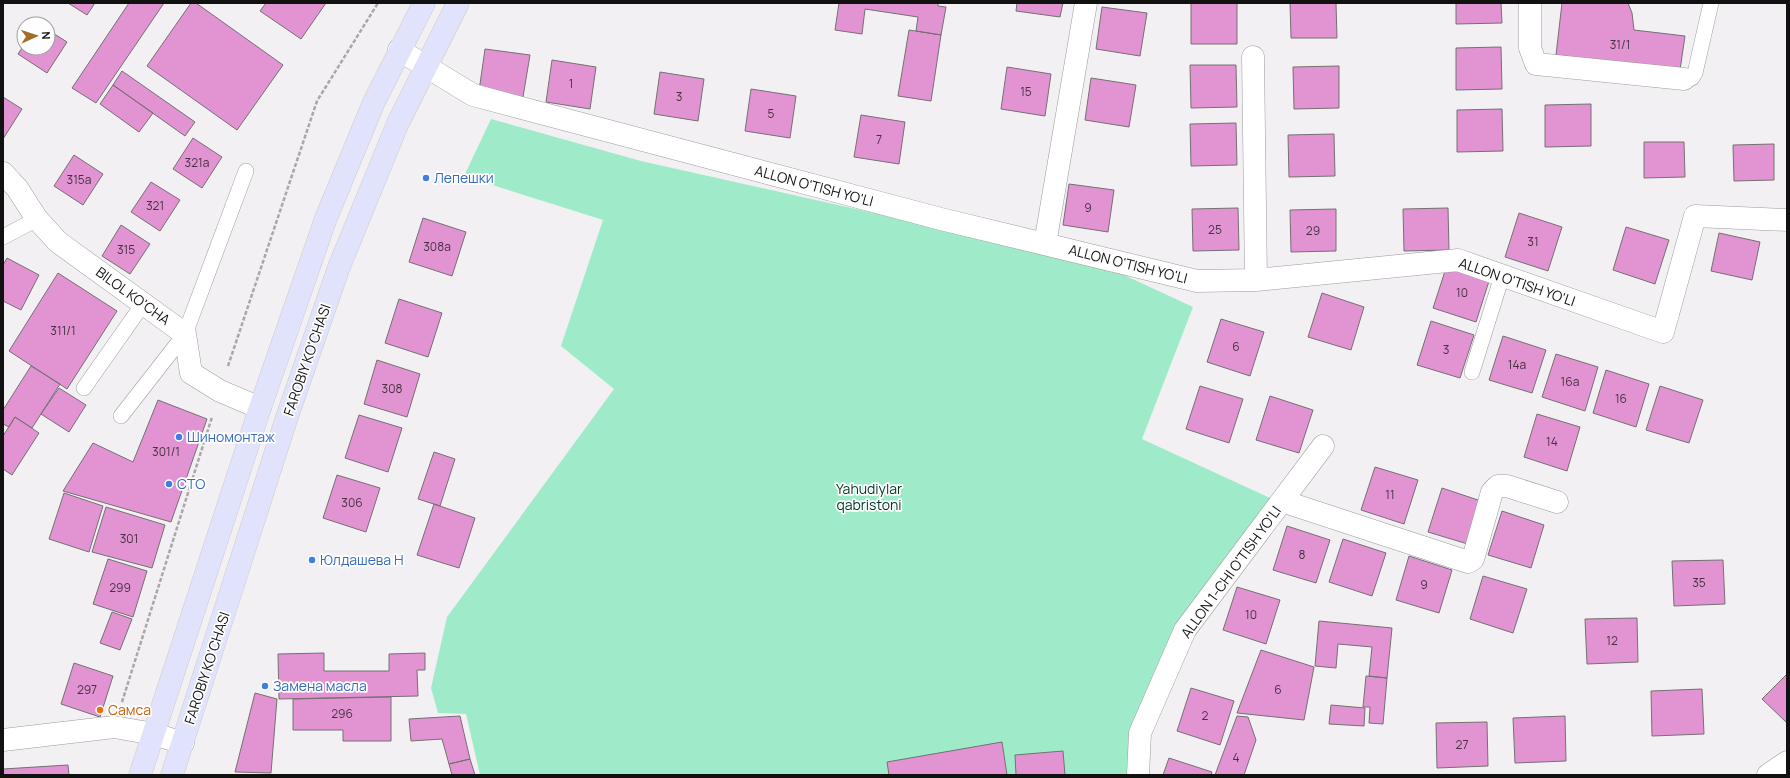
<svg xmlns="http://www.w3.org/2000/svg" width="1790" height="778" font-family="Manrope,sans-serif">
<rect width="100%" height="100%" fill="#f3f0f3"/>
<path fill="#9febc9" d="M491,119L641,161L986,238L1124,275L1193,307L1142,439L1270,498L1172,636L1131,775H480L466,714L438,713L431,688L447,617L614,389L561,346L603,220L464,176Z"/>
<path fill="#e294d2" stroke="#747073" d="M68,3H95L87,15Z
M129,3H164L96,103L72,88Z
M191,3H196L283,65L237,130L147,66Z
M266,3H326L301,39L260,11Z
M839,3H938V6L946,7L941,35L916,31L918,17L865,9L862,34L835,30Z
M1017,3H1063L1060,17L1016,11Z
M1191,3H1237V44H1191Z
M1290,3H1336L1337,38H1291Z
M1456,3H1501L1502,23L1456,24Z
M1562,3H1628L1632,13L1634,30L1685,36L1680,70L1556,55Z
M1102,7L1147,13L1140,56L1096,49Z
M48,30L67,42L47,73L18,54L24,45V48H48Z
M909,30L941,35L931,101L898,96Z
M1501,47L1502,89L1456,90V48Z
M485,49L530,55L523,97L479,91Z
M552,60L596,67L590,109L546,102Z
M1190,65H1236L1237,107L1191,108Z
M1339,66V108L1294,109L1293,67Z
M1007,67L1051,74L1045,116L1001,109Z
M122,71L195,122L185,136L113,85Z
M660,72L704,79L698,121L654,114Z
M1091,78L1136,85L1129,127L1085,120Z
M113,85L153,113L139,132L100,104Z
M751,89L796,96L790,138L745,131Z
M3,97L22,109L3,139Z
M1591,104V146L1545,147V105Z
M1502,109L1503,151L1457,152V110Z
M861,115L905,122L899,164L854,157Z
M1236,123L1237,165L1191,166L1190,124Z
M1334,134L1335,176L1289,177L1288,135Z
M193,138L222,157L202,188L173,169Z
M1644,142H1684L1685,177L1644,178Z
M1774,144V180L1734,181L1733,145Z
M74,155L103,174L83,205L54,186Z
M151,182L180,200L160,231L131,212Z
M1069,184L1114,190L1108,232L1063,225Z
M1238,208L1239,250L1193,251L1192,209Z
M1448,208L1449,250L1404,251L1403,209Z
M1336,209V251L1291,252L1290,210Z
M1519,213L1562,227L1548,271L1505,257Z
M423,218L466,232L452,276L409,262Z
M121,225L150,244L130,274L102,256Z
M1626,227L1669,240L1655,284L1613,270Z
M1719,233L1760,242L1752,280L1711,271Z
M7,258L39,275L21,310L3,301V265Z
M1447,265L1490,278L1476,322L1433,308Z
M58,273L117,311L67,389L9,351Z
M1322,293L1364,307L1351,350L1308,337Z
M399,299L442,313L428,357L385,343Z
M1221,319L1264,332L1250,376L1207,362Z
M1431,321L1474,335L1460,378L1417,365Z
M1503,336L1546,350L1532,393L1489,380Z
M1556,354L1598,367L1585,411L1542,397Z
M377,360L420,374L407,417L364,404Z
M31,366L60,384L32,428L15,417L9,427L3,424V410Z
M1606,370L1649,384L1636,427L1593,413Z
M1200,386L1243,399L1229,443L1186,429Z
M1660,386L1703,400L1689,443L1646,430Z
M59,388L86,405L69,432L41,414Z
M1270,396L1313,410L1299,453L1256,440Z
M158,400L207,419L171,522L63,491L93,443L133,462Z
M1537,414L1580,427L1567,471L1524,457Z
M359,415L402,428L388,472L345,458Z
M15,417L39,433L12,475L3,469V436Z
M434,452L455,459L440,506L418,499Z
M1375,467L1418,480L1404,524L1361,510Z
M337,475L380,488L366,532L323,518Z
M1442,488L1484,502L1471,545L1428,532Z
M64,493L103,506L89,552L49,539Z
M434,504L475,518L459,568L417,555Z
M106,507L165,525L152,568L92,552Z
M1502,511L1544,525L1531,568L1488,555Z
M1287,526L1330,540L1316,583L1273,570Z
M1343,539L1386,553L1372,596L1329,582Z
M1409,556L1452,570L1439,613L1396,600Z
M108,559L147,571L133,617L93,604Z
M1723,560L1725,604L1674,606L1672,561Z
M1483,576L1527,589L1513,633L1470,619Z
M1237,587L1280,600L1266,644L1223,630Z
M112,612L132,619L120,650L100,643Z
M1637,618L1638,662L1587,664L1585,619Z
M1319,621L1392,628L1387,678L1369,676L1372,647L1338,644L1336,668L1315,666Z
M1261,650L1314,667L1304,720L1237,713Z
M324,653V671H389V654L425,653V670H417L418,696L279,699L278,654Z
M74,663L113,676L100,717L61,704Z
M1787,674V723L1762,699Z
M1366,676L1387,678L1383,724L1369,723L1370,707H1363Z
M1191,688L1234,701L1220,745L1177,731Z
M1702,689L1704,734L1652,736L1651,691Z
M255,693L277,699L271,773L235,772Z
M391,697V741H343V730H293V699Z
M1331,705L1365,708L1364,726L1329,724Z
M460,716L470,759L449,764L442,739L411,741L409,719Z
M1237,716L1248,717L1256,740L1244,775H1215Z
M1565,716L1566,761L1515,763L1513,718Z
M1487,722L1488,766L1437,768L1436,723Z
M1002,742L1007,775H889L887,762Z
M1063,751L1065,775H1016L1015,755Z
M1169,758L1212,772L1211,775H1163Z
M470,759L475,775H452L449,764Z
M68,765L69,775H3V769Z"/>
<g fill="none" stroke-linecap="round" stroke-linejoin="round">
<g stroke="#9e9b9e" stroke-width="16">
<path id="service" d="M1684,79L1692,78L1695,73L1711,3
M3,237L37,219
M1472,372L1502,276
M84,388L143,304
M121,416L185,334L246,171"/>
</g>
<g stroke="#9e9b9e" stroke-width="23">
<path id="minor" d="M1530,3V48L1536,64L1684,79
M399,50L473,95L941,219L1197,281L1256,280L1458,260L1663,332L1695,216L1787,220
M1253,57L1256,280
M3,173L17,188L37,219L58,242L185,334L191,373L220,391L260,408
M1045,244L1086,3
M1282,501L1468,562L1473,559L1492,492L1498,486H1507L1557,502
M3,740L114,727L154,734L183,743
M1138,775L1140,733L1185,630L1323,446
M1768,775L1787,762"/>
</g>
<g stroke="#cbcbcb" stroke-width="23">
<path id="primary" d="M140,775L260,408L326,218L374,102L424,3
M172,775L286,420L339,267L398,123L458,3"/>
</g>
<path stroke="#aaa7aa" stroke-width="2.5" stroke-dasharray="4 2" stroke-linecap="butt" d="M228,366L317,101L378,3
M122,702L212,417"/>
<use href="#service" stroke="#fff" stroke-width="15"/>
<use href="#minor" stroke="#fff" stroke-width="22"/>
<use href="#primary" stroke="#e0e3fb" stroke-width="22"/>
</g>
<g fill="#3f7fe0" stroke="#fffeff" stroke-width="1.5">
<circle cx="426" cy="178" r="4"/>
<circle cx="179" cy="437" r="4"/>
<circle cx="169" cy="484" r="4"/>
<circle cx="312" cy="560" r="4"/>
<circle cx="265" cy="686" r="4"/>
</g>
<circle fill="#e8710a" stroke="#fffeff" stroke-width="1.5" cx="100" cy="710" r="4"/>
<g text-anchor="middle" stroke-width="3.5" stroke-linejoin="round" paint-order="stroke">
<g font-size="12" fill="#463242">
<text x="1620" y="49">31/1</text>
<text x="571" y="88">1</text>
<text x="1026" y="96">15</text>
<text x="679" y="101">3</text>
<text x="771" y="118">5</text>
<text x="879" y="144">7</text>
<text x="197" y="167">321a</text>
<text x="79" y="184">315a</text>
<text x="155" y="210">321</text>
<text x="1088" y="212">9</text>
<text x="1215" y="234">25</text>
<text x="1313" y="235">29</text>
<text x="1533" y="246">31</text>
<text x="437" y="251">308a</text>
<text x="126" y="254">315</text>
<text x="1462" y="297">10</text>
<text x="63" y="335">311/1</text>
<text x="1236" y="351">6</text>
<text x="1446" y="354">3</text>
<text x="1517" y="369">14a</text>
<text x="1570" y="386">16a</text>
<text x="392" y="393">308</text>
<text x="1621" y="403">16</text>
<text x="1552" y="446">14</text>
<text x="166" y="456">301/1</text>
<text x="1390" y="499">11</text>
<text x="352" y="507">306</text>
<text x="129" y="543">301</text>
<text x="1302" y="559">8</text>
<text x="1699" y="587">35</text>
<text x="1424" y="589">9</text>
<text x="120" y="592">299</text>
<text x="1251" y="619">10</text>
<text x="1612" y="645">12</text>
<text x="87" y="694">297</text>
<text x="1278" y="694">6</text>
<text x="342" y="718">296</text>
<text x="1205" y="720">2</text>
<text x="1462" y="749">27</text>
<text x="1236" y="762">4</text>
</g>
<g font-size="14" fill="#366cbe" stroke="#fffeff" text-anchor="start">
<text x="434" y="183">Лепешки</text>
<text x="187" y="442">Шиномонтаж</text>
<text x="177" y="489">СТО</text>
<text x="320" y="565">Юлдашева Н</text>
<text x="273" y="691">Замена масла</text>
</g>
<g font-size="14" fill="#121112" stroke="#fffeff">
<text transform="translate(814 186) rotate(15)" y="5">ALLON O'TISH YO'LI</text>
<text transform="translate(1128 264) rotate(14)" y="5">ALLON O'TISH YO'LI</text>
<text transform="translate(1517 282) rotate(19)" y="5">ALLON O'TISH YO'LI</text>
<text transform="translate(133 296) rotate(36)" y="5">BILOL KO'CHA</text>
<text transform="translate(307 360) rotate(-71)" y="5">FAROBIY KO'CHASI</text>
<text transform="translate(1231 572) rotate(-54)" y="5">ALLON 1-CHI O'TISH YO'LI</text>
<text transform="translate(207 668) rotate(-72)" y="5">FAROBIY KO'CHASI</text>
</g>
<g font-size="14" fill="#003422" stroke="#fffeff">
<text x="869" y="494">Yahudiylar<tspan x="869" dy="16">qabristoni</tspan></text>
</g>
<g font-size="14" fill="#c56008" stroke="#fffeff" text-anchor="start">
<text x="108" y="715">Самса</text>
</g>
</g>
<rect width="1790" height="778" fill="none" stroke="#121112" stroke-width="8"/>
<g transform="translate(36 36) rotate(87)"><circle r="19" fill="#fffeff" stroke="#a09fa0"/>
<path d="M0-3L7 15L0 10L-7 15Z" fill="#a36e27"/>
<text y="-6" font-size="11" font-weight="bold" text-anchor="middle" fill="#121112">N</text>
</g>
</svg>
